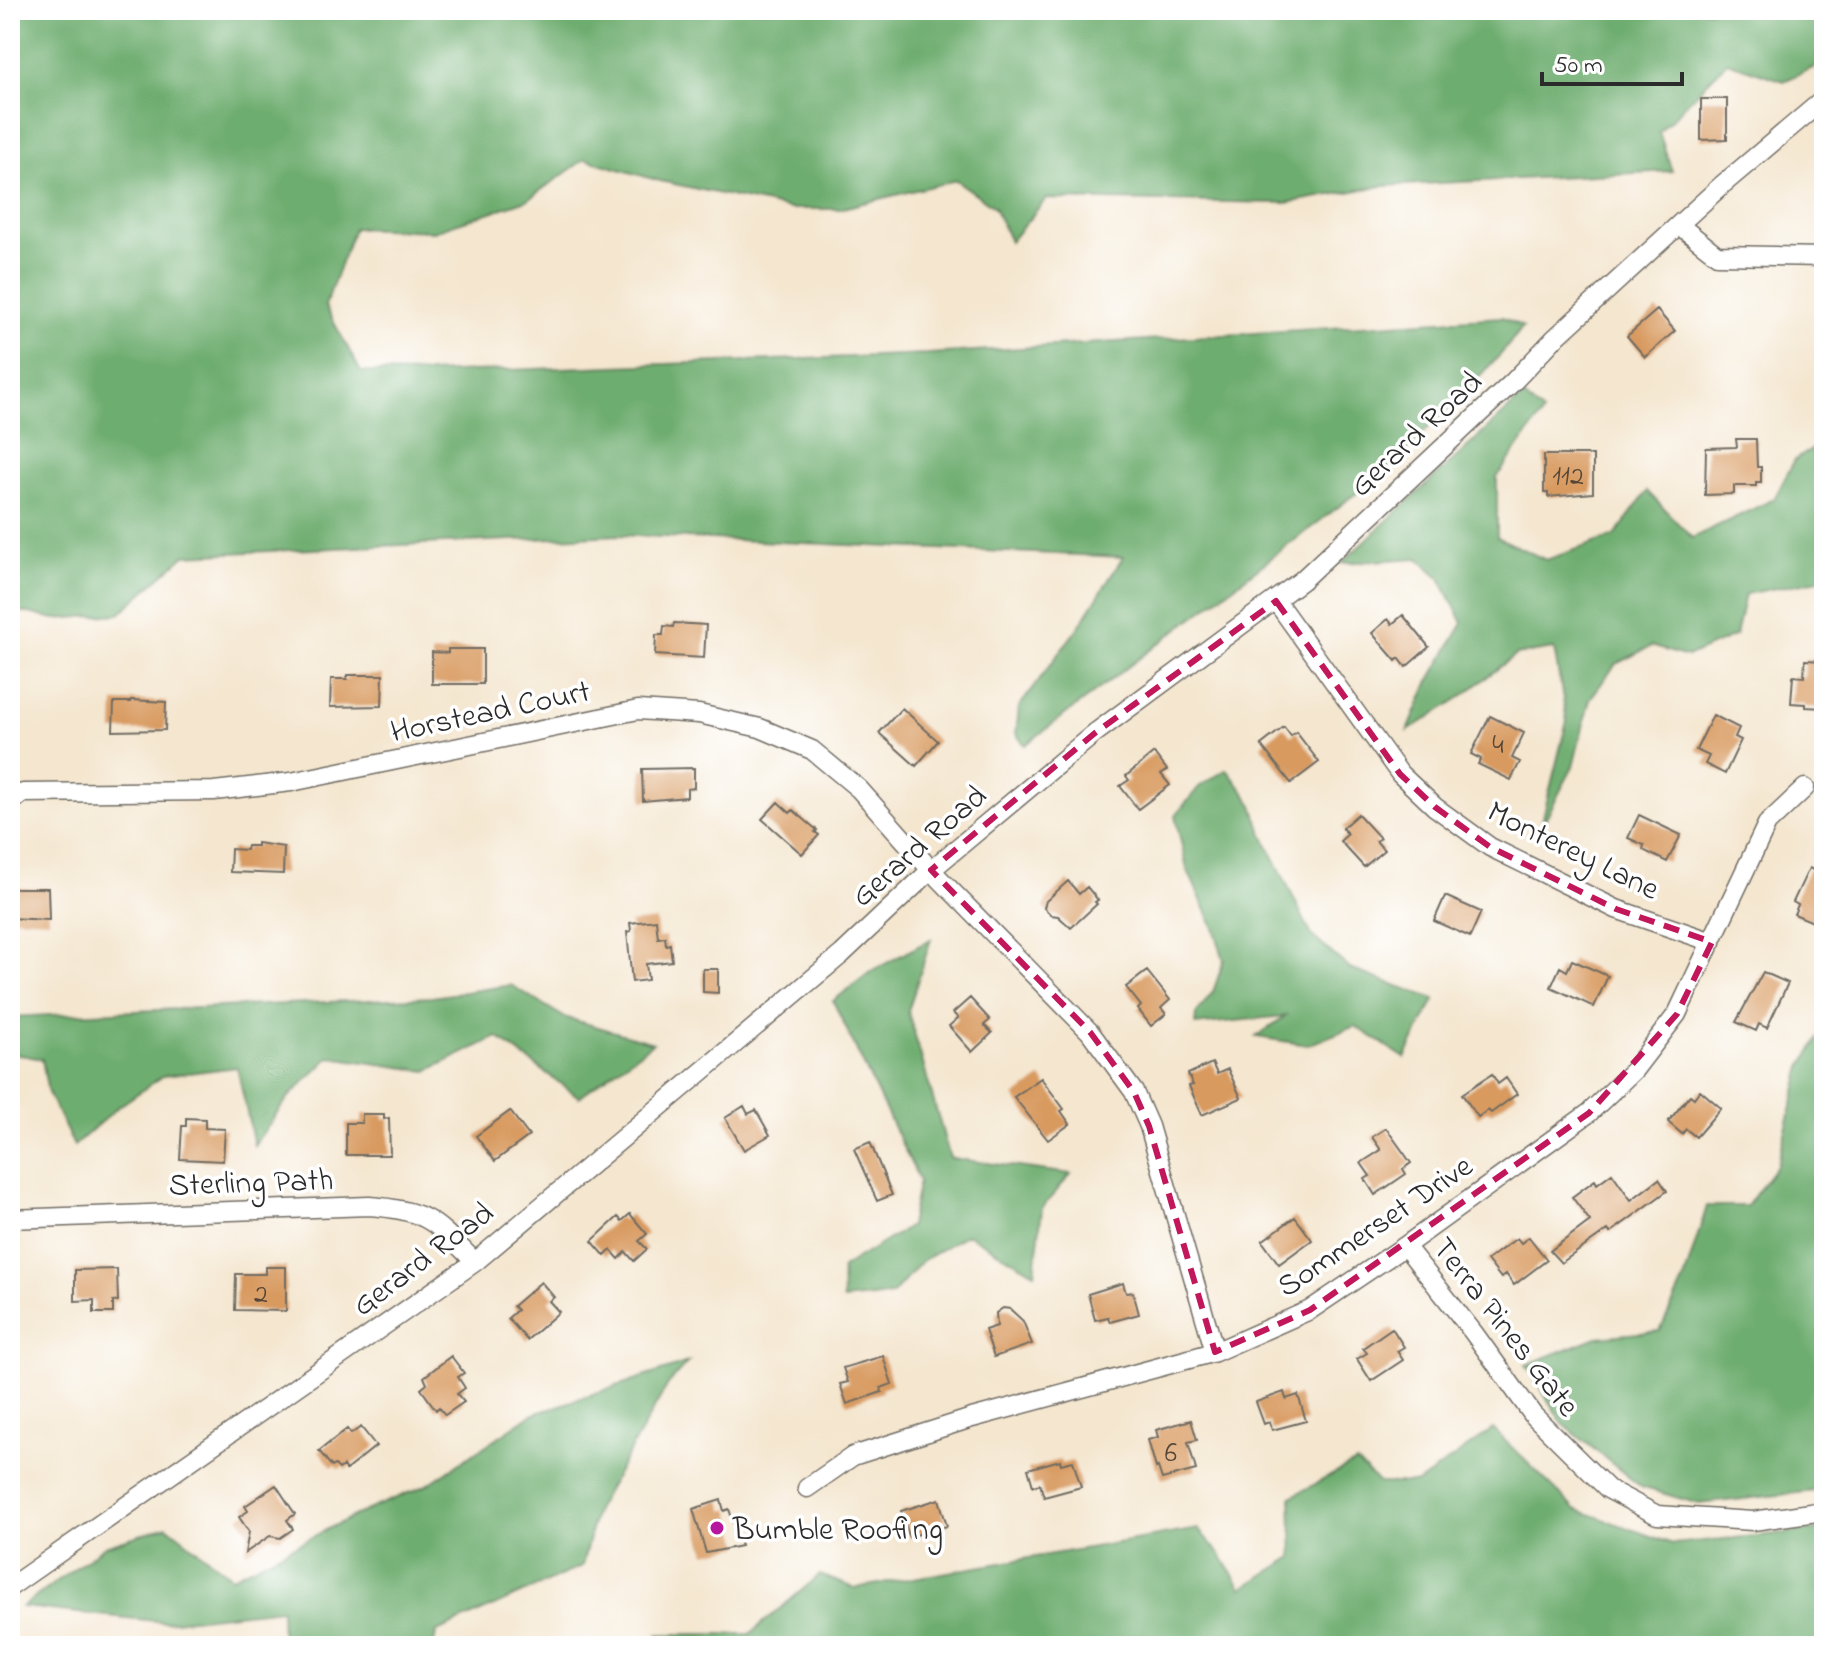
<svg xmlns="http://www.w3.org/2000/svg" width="1834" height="1656" font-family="'Indie Flower',sans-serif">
<rect width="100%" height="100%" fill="#fff"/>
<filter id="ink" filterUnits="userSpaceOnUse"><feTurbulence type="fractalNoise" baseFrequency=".0125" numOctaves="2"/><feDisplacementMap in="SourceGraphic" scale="16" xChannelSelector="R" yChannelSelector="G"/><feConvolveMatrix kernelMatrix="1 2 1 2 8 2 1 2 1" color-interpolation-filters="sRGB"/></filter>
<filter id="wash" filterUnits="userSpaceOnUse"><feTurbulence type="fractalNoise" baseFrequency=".006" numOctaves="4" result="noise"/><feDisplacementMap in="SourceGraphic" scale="32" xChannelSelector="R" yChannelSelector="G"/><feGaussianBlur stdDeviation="1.8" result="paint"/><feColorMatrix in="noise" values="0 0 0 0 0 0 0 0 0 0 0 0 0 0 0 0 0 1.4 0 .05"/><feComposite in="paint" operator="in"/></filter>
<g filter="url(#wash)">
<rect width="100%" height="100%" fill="#f4e6cf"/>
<path fill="#6ead6f" stroke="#4c6c4d" stroke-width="2" d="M10,10H1824V63L1784,81L1727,62L1659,132L1672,171L1382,186L1286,203L1046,199L1010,242L994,207L956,180L839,209H791L660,181L585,159L527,200L434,231L354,228L325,306L361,372L427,373L928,354L1502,317L1523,327L1501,354L1387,470L1025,745L1016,734L1019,707L1080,625L1123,557L619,535L185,555L119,614L55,619L10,609Z
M1523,396L1543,413L1497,477V537L1546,560L1615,536L1647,491L1692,538L1774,499L1794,461L1824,441V579L1745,594L1736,635L1687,657L1651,646L1616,664L1590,699L1573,767L1540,829L1567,721L1554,649L1516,655L1461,697L1408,731L1428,683L1463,623L1440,578L1418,558L1341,563Z
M1227,769L1253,805L1262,833L1312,936L1350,969L1435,999L1405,1058L1355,1026L1308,1045L1256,1037L1285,1016L1195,1025L1196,1014L1213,992L1224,960L1214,928L1187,869L1175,816L1199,787Z
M931,939L908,1011L950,1158L1071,1174L1042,1208L1035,1273L967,1234L922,1261L892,1295L843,1300L842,1268L910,1226L919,1180L833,1001L870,972Z
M511,985L564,1017L653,1043L579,1097L497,1037L427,1071L330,1057L289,1097L254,1145L237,1067L163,1076L118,1107L74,1146L48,1093L42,1059L10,1053V1017L432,997Z
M1824,1029V1490L1699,1504L1641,1487L1563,1424L1526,1365L1597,1337L1660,1331L1684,1280L1707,1206H1747L1777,1165L1802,1067Z
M688,1362L668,1384L596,1510L582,1566L437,1632L433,1646H282L281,1609L165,1622L22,1607L105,1546L167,1526L232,1577L356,1515L427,1485L531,1415Z
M1493,1429L1575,1509L1673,1544L1824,1529V1646H966L954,1643L937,1646H679L657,1634H750L820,1575L855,1588L1198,1529L1221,1555L1242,1588L1293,1557L1291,1497L1356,1462L1379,1483H1418Z"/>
<g id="blocks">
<path fill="#d89a5f" d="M1701,99H1727V139L1701,140Z
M1657,310L1675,331L1645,357L1627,336Z
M1736,439H1756L1757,467H1761V482H1756V486H1734V494L1705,495L1706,448L1737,447Z
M1544,455H1593V493L1548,497V493H1544Z
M1403,615L1429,647L1406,667L1399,658L1396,661L1372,633L1388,619L1392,624Z
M674,623L706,625L704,658L655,655L656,635H663L664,626L673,627Z
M448,649H483V684H432V652L448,653Z
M1805,660L1824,661V708L1805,707V704L1791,703L1793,676L1804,677Z
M347,675H383L382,706L330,707L331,679H347Z
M131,700L166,702L165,730L113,731L114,702H131Z
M902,708L938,741L916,766L879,733Z
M1713,715L1739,728L1735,737L1741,740L1725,774L1705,764L1709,756L1696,750Z
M1490,716L1524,733L1512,758L1520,762L1511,780L1478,764L1481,759L1471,754Z
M1284,727L1291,736L1296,732L1319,762L1291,783L1261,745Z
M1154,753L1167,770L1161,774L1170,785L1138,809L1120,786L1129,780L1126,776Z
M694,768V788L687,789V797L643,801L642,769Z
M778,802L790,813L793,810L817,830L815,832L819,835L802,854L762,819Z
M1358,814L1380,838L1376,841L1384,850L1364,867L1340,841L1348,834L1342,828Z
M1639,815L1681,835L1667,862L1643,850L1644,845L1628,838Z
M257,843L284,847L283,874L230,872L231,849L246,850L247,846H257Z
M1809,868L1824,875V916L1820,925L1794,914L1798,905L1793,902Z
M1068,881L1079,894L1087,887L1098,900L1095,902L1097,904L1071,928L1058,916L1051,915L1044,908L1046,901Z
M10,888H48L49,920L10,918Z
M1445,896L1481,912L1470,937L1434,921Z
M656,920L658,938L665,937L666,945L670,944L672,961L646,964L648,980L632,982L627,932L631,931L630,923Z
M1572,960L1608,976L1594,1007L1551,987L1560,967L1567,971Z
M703,969H718V993L703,992Z
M1147,971L1170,1000L1161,1008L1166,1014L1151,1026L1138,1009L1141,1006L1126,987Z
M1763,972L1788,983L1767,1028L1759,1024L1756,1031L1736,1022Z
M970,998L990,1020L984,1025L992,1033L972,1052L949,1026L958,1018L953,1013Z
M1212,1063L1217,1074L1228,1069L1241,1098L1202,1115L1189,1086L1193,1085L1188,1074Z
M1492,1074L1498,1084L1506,1078L1517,1094L1491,1113L1488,1110L1478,1117L1462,1094Z
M1041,1078L1064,1109L1061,1111L1070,1124L1048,1140L1014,1097Z
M1700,1090L1721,1108L1696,1137L1686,1129L1682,1134L1668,1122L1690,1095L1694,1098Z
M744,1106L748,1114L756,1110L770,1135L744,1150L725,1118Z
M510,1111L529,1136L495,1161L476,1136Z
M362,1114H384V1119L389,1118L390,1155H346V1123H362Z
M186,1118L205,1119V1128L225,1129L223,1161L180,1159L182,1126H186Z
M1386,1128L1411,1163L1403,1169L1406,1174L1375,1195L1365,1179L1370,1176L1361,1163L1381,1150L1372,1137Z
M870,1142L892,1195L877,1201L854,1149Z
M1612,1173L1631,1200L1659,1179L1667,1191L1610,1233L1608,1230L1561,1263L1550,1251L1590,1221L1572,1197L1595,1180L1597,1184Z
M630,1214L647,1234L639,1241L647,1249L634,1261L626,1252L619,1259L611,1250L605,1256L592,1241L618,1217L622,1221Z
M1295,1217L1312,1240L1279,1264L1262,1241Z
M1529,1237L1547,1260L1514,1285L1506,1274L1501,1278L1487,1260L1517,1238L1521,1243Z
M265,1267H286V1311L235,1310L236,1274H265Z
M117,1269L118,1301L113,1302V1313H94V1300L75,1301V1270Z
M541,1282L554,1297L549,1301L559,1312L527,1340L508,1318L517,1310L513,1306Z
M1123,1283L1126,1293L1133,1292L1139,1314L1110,1322L1108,1317L1095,1320L1088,1294Z
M1003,1308L1010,1309L1023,1321L1032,1344L994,1357L985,1330L997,1326L996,1313Z
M1392,1328L1404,1347L1397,1351L1403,1360L1371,1381L1357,1359L1367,1353L1363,1348Z
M451,1356L464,1373L458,1377L465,1388L457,1394L464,1402L445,1415L439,1407L436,1410L421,1389L427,1384L424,1377Z
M883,1356L892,1384L881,1388L882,1392L847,1404L840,1384L848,1382L843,1368Z
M1284,1392L1286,1399L1298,1395L1306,1421L1272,1430L1269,1422L1264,1424L1256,1402Z
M1191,1420L1197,1440L1188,1442L1196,1470L1162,1479L1158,1467L1156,1468L1148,1440L1158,1437L1156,1430Z
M361,1427L376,1446L346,1470L343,1466L339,1469L335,1465L332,1467L319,1451L347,1429L351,1434Z
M1060,1460L1061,1464L1073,1461L1081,1487L1044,1497L1040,1484L1033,1486L1028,1469Z
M276,1485L295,1514L287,1520L293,1529L280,1538L270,1536L245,1553L249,1532L239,1517L248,1511L245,1506Z
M939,1499L947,1526L909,1537L901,1511Z
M721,1500L724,1511L729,1509L741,1546L706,1553L693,1509Z"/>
</g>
</g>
<g filter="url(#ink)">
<use href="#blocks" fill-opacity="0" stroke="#716c64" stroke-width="2"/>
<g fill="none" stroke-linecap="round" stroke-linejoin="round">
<g stroke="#716c64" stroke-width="21">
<path id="minor" d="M1679,225L1717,255L1824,257
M1276,601L1400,774L1435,807L1490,847L1616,909L1712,942
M10,803L23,793L214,791L291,782L638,710L699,714L760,728L812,750L859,789L931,870L1090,1032L1134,1092L1149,1126L1215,1352
M10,1219L369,1206C428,1210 435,1222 475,1262
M1405,1246L1473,1332L1533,1415L1608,1489L1657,1515L1753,1521L1824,1511
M807,1488L853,1456L972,1418L1215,1352L1310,1310L1405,1246L1589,1113L1634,1070L1677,1014L1767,824L1805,788
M10,1587L475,1262L842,954L931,870L1095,733L1302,580L1513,382L1554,339L1722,185L1824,99"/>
</g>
<use href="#minor" stroke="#fff" stroke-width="18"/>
</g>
</g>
<path fill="none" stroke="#c2185b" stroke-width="6" stroke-dasharray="16 10" stroke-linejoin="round" d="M1276,601L1400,774L1435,807L1490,847L1616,909L1712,942L1677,1014L1589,1113L1310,1310L1215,1352L1149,1126L1134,1092L1090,1032L931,870L1095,733Z"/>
<circle fill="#b5179e" stroke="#fff" stroke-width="3" cx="717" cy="1528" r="8"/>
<g text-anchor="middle" stroke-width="7" stroke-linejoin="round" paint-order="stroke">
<g font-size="28" fill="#564738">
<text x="1568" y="484">112</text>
<text x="1498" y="753">4</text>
<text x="261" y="1302">2</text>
<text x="1171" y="1461">6</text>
</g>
<g font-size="32" fill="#2b2b2b" stroke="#fff">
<text transform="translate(1415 433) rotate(-43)" y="11">Gerard Road</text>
<text transform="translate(490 710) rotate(-12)" y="11">Horstead Court</text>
<text transform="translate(918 845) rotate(-41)" y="11">Gerard Road</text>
<text transform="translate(1574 849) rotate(26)" y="11">Monterey Lane</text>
<text transform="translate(251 1181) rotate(-2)" y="11">Sterling Path</text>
<text transform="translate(1374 1225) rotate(-34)" y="11">Sommerset Drive</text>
<text transform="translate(422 1258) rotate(-37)" y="11">Gerard Road</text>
<text transform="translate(1507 1326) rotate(52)" y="11">Terra Pines Gate</text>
</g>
<g font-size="32" fill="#2b2b2b" stroke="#fff" text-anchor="start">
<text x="733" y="1539">Bumble Roofing</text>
</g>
</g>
<rect width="1834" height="1656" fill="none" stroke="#fff" stroke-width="40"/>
<path d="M1542 72v12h140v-12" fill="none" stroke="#2b2b2b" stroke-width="4"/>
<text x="1554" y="72" font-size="24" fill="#2b2b2b" stroke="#ffffff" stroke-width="6" paint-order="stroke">50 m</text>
</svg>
